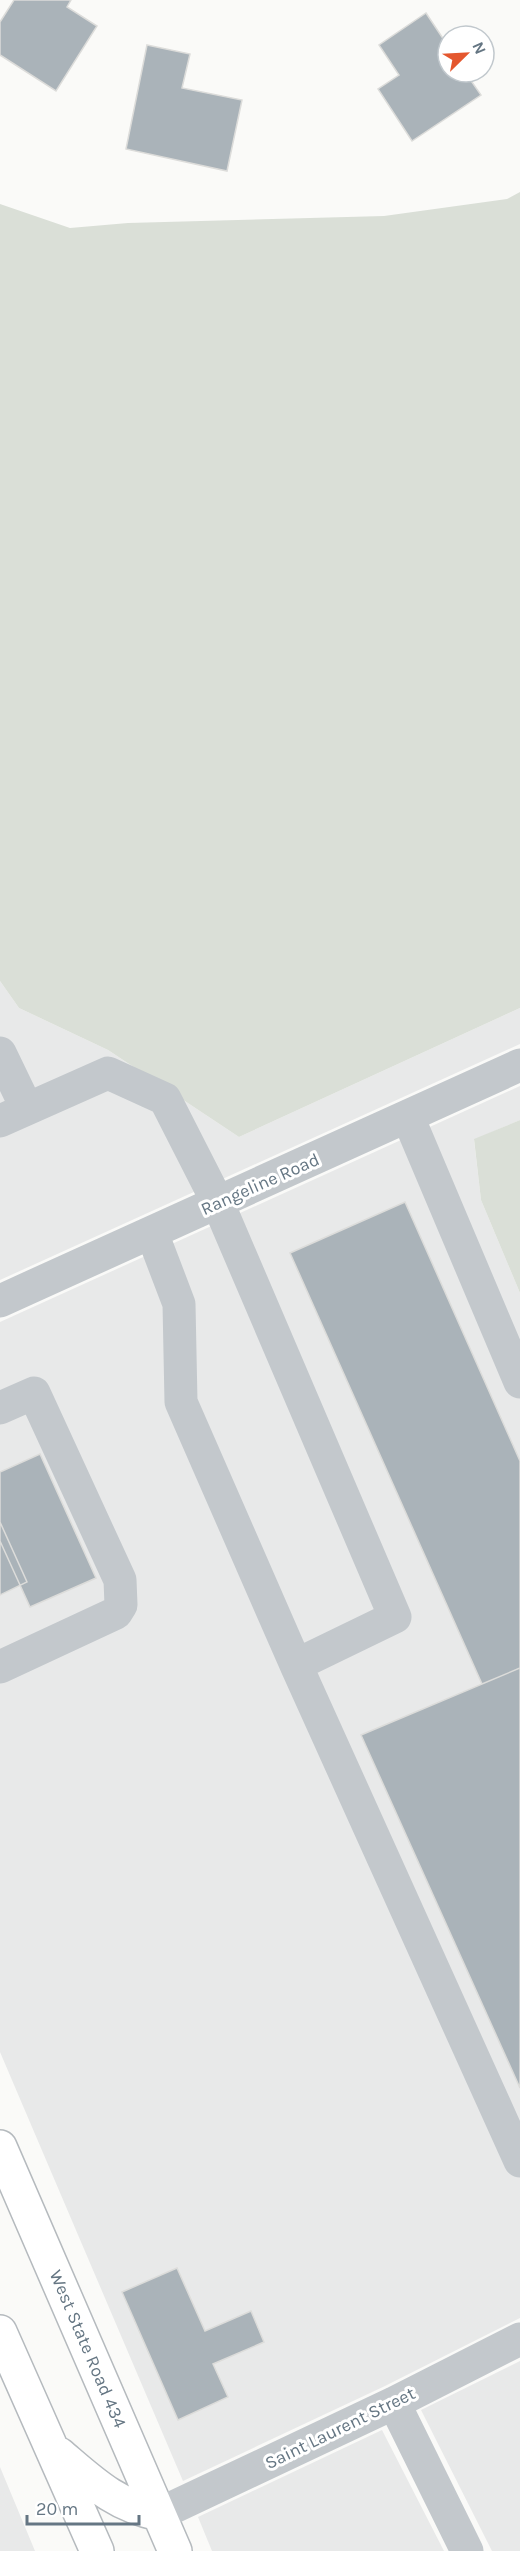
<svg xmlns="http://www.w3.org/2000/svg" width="520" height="2551" font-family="Karla,sans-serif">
<rect width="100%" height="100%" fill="#fafaf8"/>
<path fill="#e8e9e9" d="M0,981L19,1008L108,1050L239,1137L520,1008V1044L0,1280Z
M520,1086V1120L474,1140L481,1200L520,1293V2318L385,2386L183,2481L0,2052V1322Z
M520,2361V2551H492L421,2410Z
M382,2430L444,2551H212L198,2517Z
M0,2467L35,2551H0Z"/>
<path fill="#dadfd7" d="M520,192V1008L239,1137L108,1050L19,1008L0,981V204L70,228L128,223L384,216L507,199Z
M520,1120V1293L481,1200L474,1139Z"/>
<path fill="#aab3b9" stroke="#dcdcda" stroke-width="1.5" d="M14,0H71L67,7L97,26L56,91L0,55V22Z
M426,13L448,46V72H465L481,95L412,141L378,89L399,75L379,45Z
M147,45L190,54L182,88L242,100L227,171L126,149Z
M405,1202L520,1461V1668L482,1684L290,1253Z
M40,1454L96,1578L30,1607L0,1541V1472Z
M0,1522L27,1582L0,1595Z
M520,1668V2088L361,1735Z
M177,2268L205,2331L251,2311L264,2342L213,2364L228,2397L178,2420L122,2292Z"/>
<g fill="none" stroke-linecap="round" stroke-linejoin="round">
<g stroke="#b5babe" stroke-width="36">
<path id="major" d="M0,2147L175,2551
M0,2332L97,2551
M59,2454C93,2483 115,2505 159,2514"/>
</g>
<path stroke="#c3c8cc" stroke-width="33" d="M0,1053L27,1109
M408,1117L520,1382
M0,1121L108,1073L165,1099L218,1203L395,1617L296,1665L520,2161
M152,1233L179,1304L181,1402L296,1665
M0,1301L520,1065
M0,1408L34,1393L120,1580L121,1605L116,1613L0,1667
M394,2403L467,2551
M159,2514L394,2403L520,2339"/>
<use href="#major" stroke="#fff" stroke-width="33"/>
</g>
<g text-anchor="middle" stroke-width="6" stroke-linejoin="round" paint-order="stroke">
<g font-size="18" fill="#657683" stroke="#fff">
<text transform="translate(260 1184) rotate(-24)" y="6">Rangeline Road</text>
<text transform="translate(88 2349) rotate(67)" y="6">West State Road 434</text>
<text transform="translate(340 2428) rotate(-26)" y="6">Saint Laurent Street</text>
</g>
</g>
<g transform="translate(466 54) rotate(66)"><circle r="28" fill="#ffffff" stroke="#c1c8cd" stroke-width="1.5"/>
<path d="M0-4.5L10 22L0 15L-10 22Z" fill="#e4572e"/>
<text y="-9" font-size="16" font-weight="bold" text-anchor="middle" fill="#657683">N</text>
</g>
<path d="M27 2515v9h112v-9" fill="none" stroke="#657683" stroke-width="3"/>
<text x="36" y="2515" font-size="18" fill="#657683" stroke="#ffffff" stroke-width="4.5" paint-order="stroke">20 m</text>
</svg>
